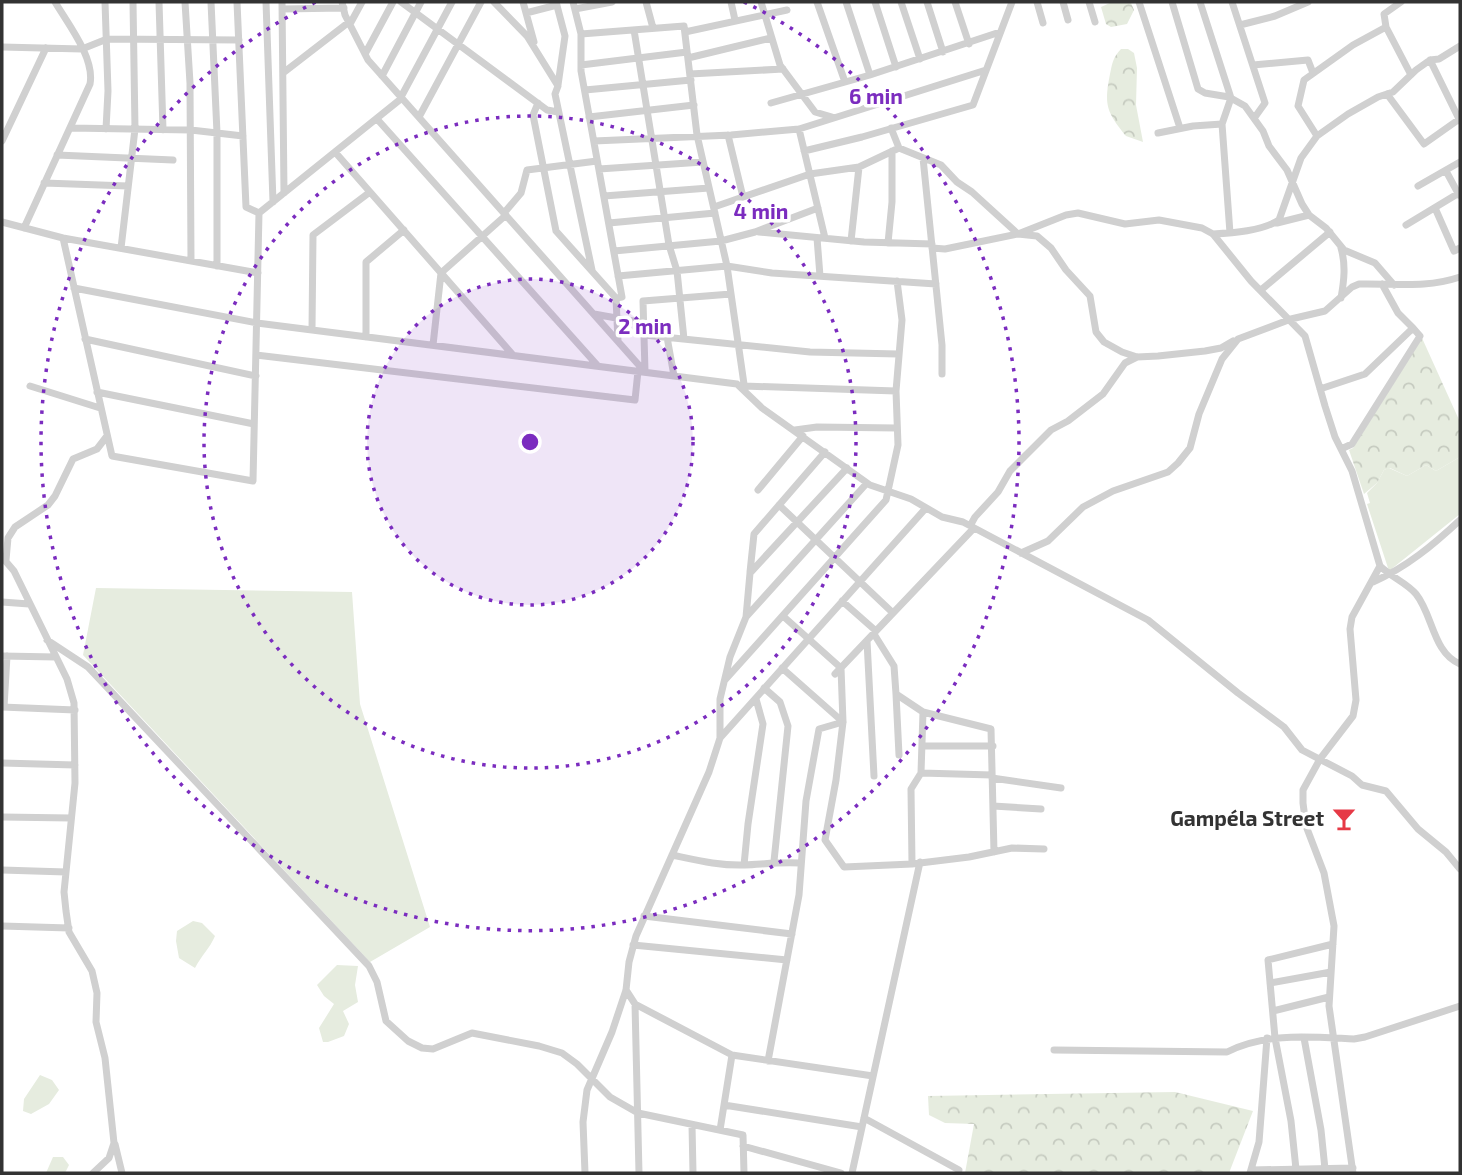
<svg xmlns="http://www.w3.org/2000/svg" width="1462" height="1175" font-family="'Exo 2',sans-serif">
<defs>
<pattern id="forest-crowns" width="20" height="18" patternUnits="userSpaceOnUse" patternTransform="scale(1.75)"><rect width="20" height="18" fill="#e6ecdf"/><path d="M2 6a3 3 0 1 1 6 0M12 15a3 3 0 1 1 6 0" fill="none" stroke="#c6cbc0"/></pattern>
</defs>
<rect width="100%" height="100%" fill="#fff"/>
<path fill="#e6ecdf" d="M1460,457V514L1389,571L1367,504L1370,503L1367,493L1377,483L1384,470L1389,468L1407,476L1426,465L1436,471Z
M96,588L352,592L360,704L430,927L370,962L83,655Z
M193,921L202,923L215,936C210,948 201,956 195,968L179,958L176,941L177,931Z
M337,965L358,966L355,985L358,1002L343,1011L349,1024L344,1036L328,1042H323L319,1028L334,1004L324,996L317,985Z
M40,1075L52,1080L59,1090L49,1104L31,1114L23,1111L24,1099Z
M53,1157H63L69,1165L65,1173H46Z"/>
<path fill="url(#forest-crowns)" d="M1112,2L1131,3L1134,10L1127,24L1111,27L1106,24L1101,7Z
M1121,49H1128L1134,53L1137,68L1136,105L1143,142L1126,136C1106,111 1104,105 1110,74C1112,64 1113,57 1121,49Z
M1422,338L1460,422V457L1436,471L1426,465L1407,476L1390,468L1384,470L1377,483L1364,494L1349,450L1353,448Z
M1175,1092L1253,1111L1229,1173H965L974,1124L945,1123L929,1115L928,1096Z"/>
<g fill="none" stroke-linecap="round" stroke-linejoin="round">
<path stroke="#d0d0d0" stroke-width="7" d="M105,2L108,91L106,129
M159,2L163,130
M185,2L190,83L191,261
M211,2L217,133V266
M237,2L246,207L259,213
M266,2L273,202
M282,2L284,193
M342,2L345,15L368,60L645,372
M401,2L547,110L558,112
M494,2L527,36L558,86L555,94L592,270
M523,2L534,42
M556,2L565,36L558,85
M646,2L653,28
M731,2L735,20
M761,2L780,65L815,112L832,117
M817,2L845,82
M846,2L870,75
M875,2L896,67
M901,2L920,59
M927,2L943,52
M955,2L969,44
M1037,2L1043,23
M1063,2L1068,20
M1089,2L1095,22
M1139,2L1180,128
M1172,2L1198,89L1205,93L1229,97L1245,106L1263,131L1269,146L1287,170L1302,204L1309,215L1326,228L1344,250L1375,263L1394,285
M1200,2L1231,98L1222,124
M1232,2L1265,103L1255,117
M282,9L344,8
M575,9L612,2
M526,13L557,5
M350,24L362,2
M1240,25L1275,16L1308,2
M1386,27L1411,75
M634,30L669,245L677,271L684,339
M685,32L787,10
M581,34L684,26L697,135L727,266L745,391
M2,47L82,49L107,39L239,40
M365,54L393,2
M688,58L771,38
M1430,60L1460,121
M581,65L687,52
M1253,65L1308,60L1313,73
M283,73L349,22
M690,74L783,69
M382,76L421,2
M585,90L691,80
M1387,94L1424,144L1458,120
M401,97L452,2
M538,103L533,115L556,231L616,298L622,297L581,71V34L573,2
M771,103L870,75L1000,32
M419,117L481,2
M589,117L694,105
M377,119L598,366
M70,128L191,130L243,136
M891,128L899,148L941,165L957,182L972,192L1018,234L1037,236L1051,248L1066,270L1090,296L1096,332L1104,342L1122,352L1137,357L1158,356L1205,351L1221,348L1233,341
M799,129L825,238
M1158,133L1193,126L1222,124L1230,233
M728,135L743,197
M1317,136L1298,106L1304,80L1353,45L1386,27L1384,14L1401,2
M2,141L46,48
M594,141L731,135L799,129L986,70
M804,151L862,137L973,105L1012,2
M335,152L513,355
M57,155L173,160
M923,158L942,345V374
M599,169L703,162
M1446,171L1459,195
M44,183L128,186
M1418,186L1460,162
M604,196L709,188
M714,207L810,174L859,167L899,148
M1435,208L1454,251L1460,248
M504,213L521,193L527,170L597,161
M2,222L63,238L258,273
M609,223L715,213
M1277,223L1309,215
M1406,225L1459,193
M24,228L90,84C95,58 68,24 55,2
M759,232L864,242L932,244
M1213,234C1233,233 1262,231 1279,220L1301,158L1317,136L1348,114L1378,97L1393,92L1416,70L1430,60L1439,59L1460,46
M63,238L112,456L253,481L259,213L402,98
M817,238L820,276
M851,241L859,167
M888,243L892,202V151
M121,248L135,129L133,2
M932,248L945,249L1018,234L1066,215L1078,213L1125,224L1159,220L1202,228L1213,234L1251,281L1305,336L1325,406L1335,437L1352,471L1380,566C1391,577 1407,583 1416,594C1433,615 1433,653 1460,664
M1341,248C1346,265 1344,281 1341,298
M614,251L721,241L755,232L818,208
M618,276L727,266L772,273L936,284
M1382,284L1398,313L1413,328
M74,288L257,323L737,384L762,408L870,485L911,499L942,517L963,522L1148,620L1238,693L1284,727L1302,750L1352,776L1362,785L1386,791L1418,829L1446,852L1460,869
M1261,290L1330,232
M616,298L618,341
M594,314L644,323
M312,330L313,235L370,192
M644,335L810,352L898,354
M366,337V262L404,230
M667,337L674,376
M85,339L256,376
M433,345L441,273L506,215
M256,355L635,400L638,371
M645,371L643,301L731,294
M30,386L100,408
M744,386L896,391
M1320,389L1365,374L1413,328L1420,336L1352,444L1341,449
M97,392L254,424
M795,430L817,427L897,428
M758,490L803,436
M779,505L893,613
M970,526L975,517L998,492L1010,471L1051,430L1068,421L1103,394L1125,363L1137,357
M1021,553L1048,541L1083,507L1113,491L1168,472L1178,463L1190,448L1199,414L1222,359L1238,339L1291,319L1325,311L1352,287L1359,284C1396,283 1424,289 1460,277
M2,557L14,571L67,679L74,703L75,783L64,892L66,911L69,932L92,971L97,993L96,1022L105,1058L114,1143L109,1158L93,1173
M6,560L8,538L15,527L48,505L55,496L73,459L97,449L107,436
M750,572L754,534L825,452
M1373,582C1407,567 1433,545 1460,520
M842,601L876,631
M2,602L29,604
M783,616L841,668L843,722L836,780L825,840L844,867L912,864L969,857L1012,848L1044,849
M746,617L750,573L847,468
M874,634L894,666L896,694L923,712L921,773L911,789L912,864
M47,640L88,667L369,966L377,982L386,1021L408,1041L422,1048L433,1049L472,1033L539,1046L562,1053L577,1064L610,1097L638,1113L743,1135L744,1173
M867,641L874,776
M2,656L56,657
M782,668L843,722
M835,674L974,528
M725,680L886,500L898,445L896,391L902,320L897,281
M764,688L780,702L788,726L774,861
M896,694L899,755
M2,707L75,710
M4,707L7,656
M923,712L991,729L994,852
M720,738V699L730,657L746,617L867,483
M923,746H993
M2,763L75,765
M921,773L992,775
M992,778L1061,788
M993,806L1041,809
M2,817L71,818
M672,855C696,860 720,866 745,865C765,864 778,862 800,863
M744,865L748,824L763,724L756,699
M2,870L66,872
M644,916L792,934
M2,926L69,928
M633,945L787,960
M1270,983L1331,972
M626,990L635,1004L732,1055L873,1076
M635,1004L639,1173
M1273,1011L1329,997
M1304,1038L1321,1130L1325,1169
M1054,1050L1227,1052C1265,1032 1312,1037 1354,1039L1365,1037L1460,1006
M768,1061L799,895L806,801L819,729L843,722
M724,1105L862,1127
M864,1118L959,1170L958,1173
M692,1125L693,1173
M720,1130L732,1055
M115,1144L122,1173
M743,1146L841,1173
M1296,1169L1291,1121L1275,1038L1268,960L1333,944
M1251,1170L1353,1168
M585,1173L583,1122L587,1090L612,1032L626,990L629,962L636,936L709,772L720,738L926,508
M852,1173L920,862
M1250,1173L1259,1142L1267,1038
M1353,1173L1329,1006L1334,926L1324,873L1306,826L1303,803V790L1320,759L1353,716L1356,700L1350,629L1352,617L1380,566"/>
</g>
<circle cx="530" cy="442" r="163" fill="#7b2cbf" fill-opacity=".12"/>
<g fill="none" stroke="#7b2cbf" stroke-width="3.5" stroke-dasharray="3.5 7">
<circle cx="530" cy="442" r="163"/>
<circle cx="530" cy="442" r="326"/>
<path d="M744 2A489 489 0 1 1 316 2"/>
</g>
<defs>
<g id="bar-bare" transform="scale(1.89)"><path d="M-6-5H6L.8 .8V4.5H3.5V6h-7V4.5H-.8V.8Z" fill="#e63946" stroke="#fff" stroke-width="2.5" paint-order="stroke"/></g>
</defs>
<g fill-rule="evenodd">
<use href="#bar-bare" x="1344" y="819"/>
</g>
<g text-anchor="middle" stroke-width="7" stroke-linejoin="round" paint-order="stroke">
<g font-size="21" font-weight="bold" fill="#333" stroke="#fff" text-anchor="end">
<text x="1324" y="826">Gampéla Street</text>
</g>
</g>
<circle cx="530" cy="442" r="10" fill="#7b2cbf" stroke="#fff" stroke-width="3.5"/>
<g font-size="21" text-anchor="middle" font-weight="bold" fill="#7b2cbf" stroke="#fff" stroke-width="7" stroke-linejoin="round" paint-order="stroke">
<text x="876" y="104">6 min</text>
<text x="761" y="219">4 min</text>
<text x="645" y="334">2 min</text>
</g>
<rect width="1462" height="1175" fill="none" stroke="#333333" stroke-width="7"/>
</svg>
